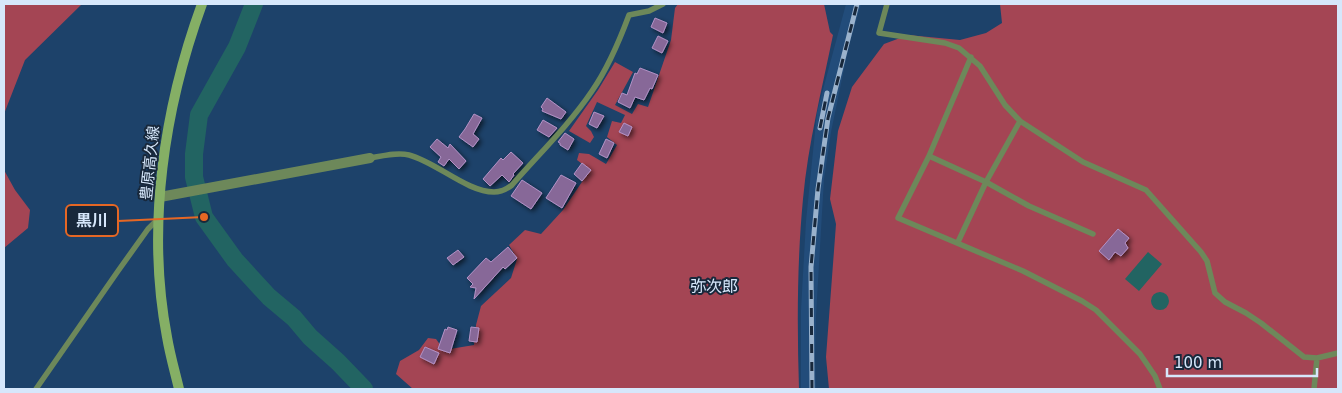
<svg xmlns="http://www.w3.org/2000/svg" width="1342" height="393" font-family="'DejaVu Sans','Noto Sans JP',sans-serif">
<defs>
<filter id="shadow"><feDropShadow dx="2.5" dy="2.5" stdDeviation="2.5" flood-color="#0009"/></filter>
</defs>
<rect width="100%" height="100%" fill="#1d426a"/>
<path fill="#224c7a" d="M846,4H861L849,45L831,132L824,179L816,316L815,359L816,389H801V310L806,221L817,112Z"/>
<path fill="#a44554" d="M4,4H82L25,60L4,114Z
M678,4H824L830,32L833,35C822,89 808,144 803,199C797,262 797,326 799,389H413L396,374L400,361L419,350L428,338L436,339L444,350L474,345L476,325L481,306L511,278L517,259L509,245L525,230L541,234L563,210L590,170L577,160L579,153L589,154L606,164L617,145L607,137L612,121L621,123L625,115L597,102L586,126L591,131L594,137L590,143L569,131L598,90L615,62L633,72L615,105L632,114L638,104L648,107L671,40L675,8Z
M1000,4H1338V389H829L826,357L836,224L830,199L838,131L852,87L884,44L908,35L960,40L986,33L1002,23Z
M4,170L15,190L30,210L28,228L4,248Z"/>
<path fill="#226462" d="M1148,252L1162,264L1139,291L1125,279Z
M1151 301a9 9 0 1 1 18 0a9 9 0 1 1-18 0Z"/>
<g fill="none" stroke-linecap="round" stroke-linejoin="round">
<path stroke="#226462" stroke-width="18" d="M254,4L237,47L199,115L194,154V177L204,217L235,260L269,297L294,318L310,337L338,362L364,389"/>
</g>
<path fill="#876798" stroke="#b392c6" filter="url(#shadow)" d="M655,18L667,23L663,33L651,27Z
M658,36L668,41L662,53L652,48Z
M640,68L658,75L652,89L650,88L644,100L635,97L630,108L618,102L622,93L627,95L635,73L637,74Z
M547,98L566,112L561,119L542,111L543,109L541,107Z
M594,112L604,116L597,128L589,124Z
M474,114L482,118L473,134L479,139L473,147L459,137L465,129Z
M543,120L557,128L549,137L537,130Z
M624,123L632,127L628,136L619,132Z
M565,133L574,139L568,150L560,145V143L558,142Z
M437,139L448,148L450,144L466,161L459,169L449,159L444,166L438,162L441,157L430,147Z
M606,139L614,143L607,158L599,154Z
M511,152L523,163L513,174L514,175L509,182L502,175L490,186L483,179L501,158L503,160Z
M582,163L591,170L582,181L574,174Z
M561,175L576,183L562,208L546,198Z
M522,180L542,193L531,209L511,196Z
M1118,229L1129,238L1125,243L1128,248L1121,256L1115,252L1109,260L1099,251Z
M508,247L517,258L505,269L503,267L474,299L476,288L470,287L473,284L467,278L486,258L491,262Z
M458,250L464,257L453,265L447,258Z
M448,327L457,330L450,353L438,349L445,329L447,330Z
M471,327L479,328L477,342L469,341Z
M425,347L439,353L434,364L420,357Z"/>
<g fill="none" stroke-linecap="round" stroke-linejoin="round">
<path stroke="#6d885a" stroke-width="5.5" d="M887,4L879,33L945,43L959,48L980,66L1005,105L1020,121L1083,162L1146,190L1201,252L1207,261L1215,293L1225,302L1246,313L1261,323L1304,357L1317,358L1338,353
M971,57L929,156L898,218L1023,271L1082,301L1096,310L1140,354L1155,376L1160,389
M929,156L986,182L1029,206L1093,234
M370,158C382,156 397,152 409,155C436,162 467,192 494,192C501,192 507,189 512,185C539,154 569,125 592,91C608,68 619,42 629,15L649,11L663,4
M958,242L986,182L1020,121
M36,389L118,271L148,229L158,219
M1314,389L1317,358"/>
<path stroke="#6d885a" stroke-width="10" d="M160,197L370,158"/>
<path stroke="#85af65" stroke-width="10" d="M179,389C175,372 170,355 167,337C146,227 164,108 202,4"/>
<g stroke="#9ab2cc" stroke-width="5">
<path id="rail" d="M820,128L827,93
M812,389L811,267L818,189L828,118L857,4"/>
</g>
<use href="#rail" stroke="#18283b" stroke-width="3" stroke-dasharray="9" stroke-linecap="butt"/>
</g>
<g text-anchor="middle" stroke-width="4" stroke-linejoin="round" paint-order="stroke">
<g font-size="15" fill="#d6e7fb" stroke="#18283b">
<text transform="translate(150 163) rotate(-84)" y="5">豊原高久線</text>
</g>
<g font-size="16" fill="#d6e7fb" stroke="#18283b">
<text x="714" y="292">弥次郎</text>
</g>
</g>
<path fill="none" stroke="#e66724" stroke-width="2" d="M204 217L118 221"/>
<circle fill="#e66724" stroke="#18283b" stroke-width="2" cx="204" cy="217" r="5"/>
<rect fill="#18283b" stroke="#e66724" stroke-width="2" x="66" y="205" width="52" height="31" rx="5"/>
<g font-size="16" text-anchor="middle" font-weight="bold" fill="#d6e7fb">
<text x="92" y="226">黒川</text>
</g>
<rect width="1342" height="393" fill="none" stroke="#d6e7fb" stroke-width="10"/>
<path d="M1167 368v8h150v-8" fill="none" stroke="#d6e7fb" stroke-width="2.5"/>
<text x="1174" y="368" font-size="15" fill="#d6e7fb" stroke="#18283b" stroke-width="4" paint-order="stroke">100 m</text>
</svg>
